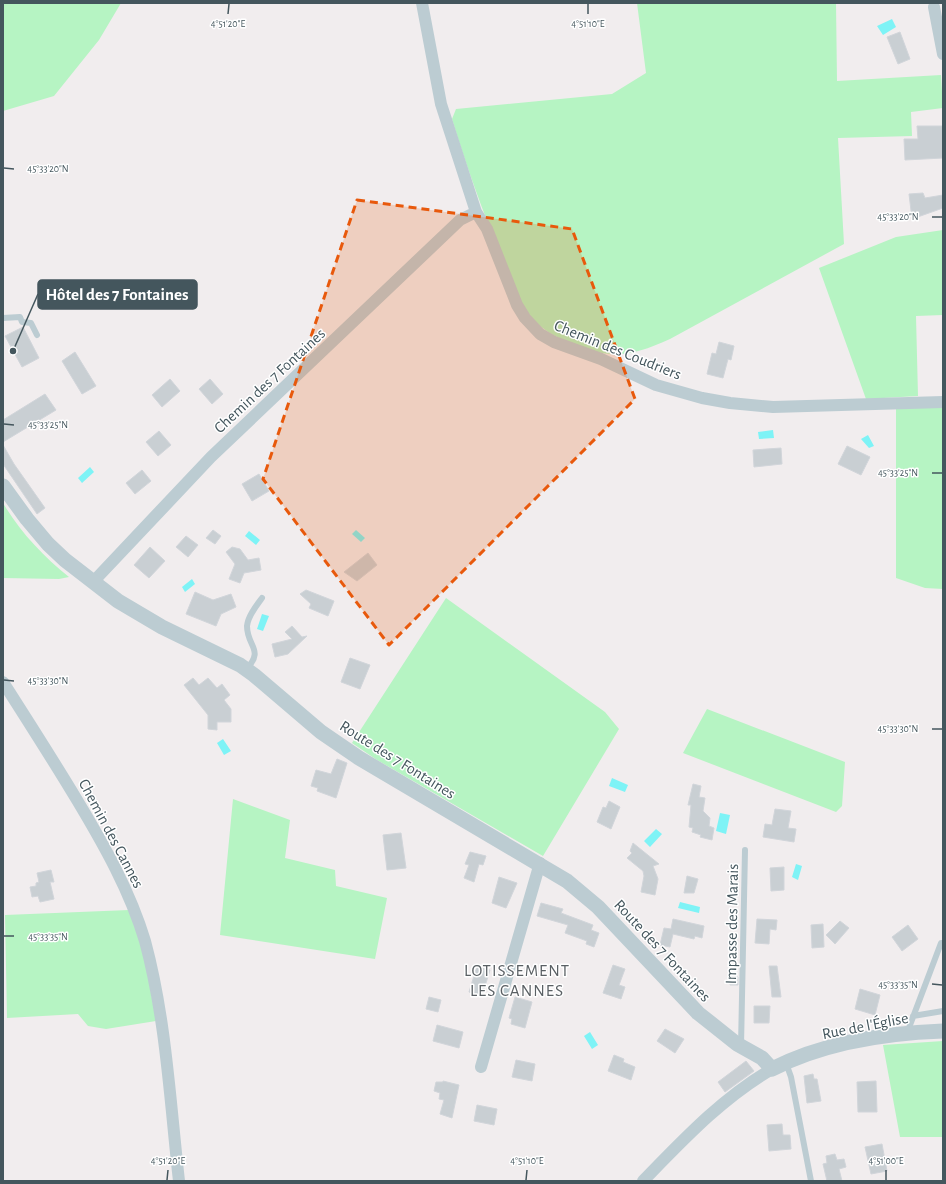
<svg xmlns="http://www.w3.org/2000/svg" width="946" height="1184" font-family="'Alegreya Sans',sans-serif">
<rect width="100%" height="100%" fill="#f1edee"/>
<path fill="#b6f4c3" d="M3,3H121L99,40L54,96L3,111Z
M637,3H836L837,81L941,75L943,108L911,112L912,136L838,138L844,244L670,339C630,357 611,360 569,343C555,336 542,330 532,318C519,303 512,281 505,264C484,216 467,168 452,119L456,109L612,94L646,73Z
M943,230V315L916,316L918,396L866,399L819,268L896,237Z
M943,406V589L925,588L896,578V407Z
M3,503C20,532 43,556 69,577L59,579L3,578Z
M446,598L605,712L619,729L543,856L377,760L352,743Z
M707,709L845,762L842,806L836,812L683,753Z
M233,799L290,820L285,858L335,870L336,886L387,898L375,959L220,935Z
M129,910L142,942L156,1021L106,1029L88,1026L78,1014L7,1018L5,915Z
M943,1041V1137H900L883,1045Z"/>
<path fill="#7ef3f6" d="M892,19L896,27L883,35L877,26Z
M773,430L774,438L759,439L758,432Z
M868,435L874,446L869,448L861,439Z
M90,467L94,472L82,483L78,478Z
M356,530L365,538L361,542L352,534Z
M249,531L260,540L256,545L245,536Z
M192,579L195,584L185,592L182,587Z
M262,614L269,616L263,631L257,629Z
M223,739L231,751L224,755L217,743Z
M612,778L628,785L625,792L609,786Z
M720,813L730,815L726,834L716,831Z
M656,829L662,834L650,847L644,841Z
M796,864L802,866L798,880L792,877Z
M680,902L700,907L699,913L678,908Z
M590,1032L598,1045L592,1049L584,1036Z"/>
<path fill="#c9cfd3" stroke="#d1d5da" d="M900,32L910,59L898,64L887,37Z
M917,126H943V158L905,160L904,139H918Z
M923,193L925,198L943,195V208L912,219L909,194Z
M23,327L39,358L22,367L5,336Z
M719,342L734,346L731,360L728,359L723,378L707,374L712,353L716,354Z
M75,352L96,386L82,394L62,361Z
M170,379L180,391L162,407L152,395Z
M210,379L223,394L212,404L199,389Z
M45,394L56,410L3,442V420Z
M159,431L171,445L158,456L146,442Z
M3,445L14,464L45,508L37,514L3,464Z
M847,446L870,457L861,475L838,464Z
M781,448L782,464L754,467L753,450Z
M142,470L151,481L135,494L126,483Z
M259,474L269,491L252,501L242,484Z
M213,530L221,536L215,544L206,538Z
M186,536L198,545L188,557L176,547Z
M150,547L165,561L149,578L134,565Z
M232,547L240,549L248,560L259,558L261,570L244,573L240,583L229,579L235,564L226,552Z
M368,553L377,565L357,581L344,572Z
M306,590L334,601L328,616L309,608L311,604L300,594Z
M195,592L213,600L231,594L236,607L221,614L216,626L186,614Z
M292,626L302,637L307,636L288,654L275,657L272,644L292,639L285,632Z
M350,658L370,665L360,689L341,682Z
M193,678L199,685L208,678L217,688L222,684L230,695L224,700L231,709V722H217V730L208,729V715L184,685Z
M337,759L347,763L336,798L317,791L318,788L311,786L316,770L331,774Z
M693,784L701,786L699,797L705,798L703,811L710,818L709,826L714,828L712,840L700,837L701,835L692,832L693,828L689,827L691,805H688Z
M609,801L620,807L611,829L597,822L603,807L606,808Z
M775,809L791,811L788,828L796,829L794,842L763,837L765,824L772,825Z
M401,833L406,868L387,870L383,835Z
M633,843L659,864L653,866L658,879L655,895L641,892L644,876L643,871L627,858L632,853L630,851Z
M470,852L486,856L483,865L479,864L474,882L464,878L469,865L465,864Z
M784,867V890L771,891L770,868Z
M51,870L54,882H50L54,899L40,902L38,896L32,897L30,887L36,886V883L39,882L37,873Z
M687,876L698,879L694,893H684Z
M499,877L517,883L506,908L492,903Z
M541,903L563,909L561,913L593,925L591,930L599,933L594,947L586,944L587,941L565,933L568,925L537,916Z
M673,919L704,926L702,938L695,936L694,939L673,934L670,947L660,945L664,928L671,929Z
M757,919L777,920L776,930L770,929L769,944L755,943Z
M840,921L849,928L835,944L826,935Z
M823,924L824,947L812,948L811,925Z
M908,925L918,939L902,951L892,937Z
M613,965L625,969L619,985L625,987L621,999L603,993Z
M477,966L490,970L482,996L469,992Z
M769,966H777L781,997H772Z
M730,976L738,977V985H730Z
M860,989L880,995L875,1015L855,1009Z
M429,997L441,1000L438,1012L426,1009Z
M515,997L532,1002L525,1028L511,1024L512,1019L509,1018Z
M754,1006H770L769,1023H754Z
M437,1025L463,1032L459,1048L433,1041Z
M665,1029L684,1039L675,1053L657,1041Z
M614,1055L624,1059L623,1062L635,1067L631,1080L608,1071Z
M516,1060L535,1064L532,1081L512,1077Z
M746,1061L754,1071L725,1092L718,1082Z
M813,1074L814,1079H817L821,1101L807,1103L804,1076Z
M443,1081L459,1085L452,1118L440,1114L444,1100L439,1099L440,1093L434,1091L436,1082H443Z
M876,1081L877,1112H858L857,1082Z
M477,1105L497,1109L494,1125L474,1121Z
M782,1124L783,1135H790L791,1149L769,1151L767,1125Z
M882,1144L887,1171L871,1174L865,1147Z
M835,1154L837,1160L844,1159L846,1167L839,1169L842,1181H827L823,1164L827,1163L826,1156Z"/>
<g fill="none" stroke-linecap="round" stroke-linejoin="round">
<path stroke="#bcccd2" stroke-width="6" d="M3,318L20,317L22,322L31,323L37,335
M246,670C265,649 247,647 247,626C248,616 256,606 262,598
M913,1016L943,1011
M907,1033L941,943H943
M741,1046L745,850
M786,1063L791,1077L811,1181"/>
<path stroke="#bcccd2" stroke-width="12" d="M422,3L441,104L476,212L487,229L517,305L525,318L540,334L554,342L601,359L656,385L702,398L730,403L773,407L943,402
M934,7L943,54
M93,582L211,457L460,220L476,212
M3,682C28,721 53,760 77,800C104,845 130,891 145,941C166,1019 170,1101 179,1181
M481,1067L540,863
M643,1181C683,1140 722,1098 772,1069"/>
<path stroke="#bcccd2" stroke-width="15" d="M3,486L27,519L48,544L65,560L118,601L162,627L240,665L254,675L321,732L359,758L567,881L598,907L698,1013L737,1044L762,1058L772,1069C823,1043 886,1033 943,1031"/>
</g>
<path fill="#e8590c" fill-opacity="0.2" stroke="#e8590c" stroke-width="3" stroke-dasharray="8 5" stroke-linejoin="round" d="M357,200L572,229L635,399L389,645L263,479Z"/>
<path fill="none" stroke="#44565d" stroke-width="1.5" d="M228,14L229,4M588,14V4M4,168L14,169M932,217H942M4,424L14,425M932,473H942M4,680L14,681M932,729H942M4,936H14M932,984L942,985M167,1180L168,1170M526,1180L527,1170M886,1180V1170"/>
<g text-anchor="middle" stroke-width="3" stroke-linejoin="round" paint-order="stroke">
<g font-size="16" fill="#44565d" stroke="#fff">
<text transform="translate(618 349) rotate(22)" y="6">Chemin des Coudriers</text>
<text transform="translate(269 380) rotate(-43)" y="6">Chemin des 7 Fontaines</text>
<text transform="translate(398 759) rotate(32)" y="6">Route des 7 Fontaines</text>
<text transform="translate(112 833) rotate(62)" y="6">Chemin des Cannes</text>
<text transform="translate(731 924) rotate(-89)" y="6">Impasse des Marais</text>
<text transform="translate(663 950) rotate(47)" y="6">Route des 7 Fontaines</text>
<text transform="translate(865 1025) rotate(-11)" y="6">Rue de l'Église</text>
</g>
<g font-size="17" letter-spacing="1" fill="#5a6064" stroke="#fff">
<text x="517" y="976">LOTISSEMENT<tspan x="517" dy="20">LES CANNES</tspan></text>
</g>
</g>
<g font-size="10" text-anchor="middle" fill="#44565d" stroke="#fff" stroke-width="3" stroke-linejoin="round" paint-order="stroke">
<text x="228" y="27">4°51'20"E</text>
<text x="588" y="27">4°51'10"E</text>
<text x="48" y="172">45°33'20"N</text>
<text x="898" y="220">45°33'20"N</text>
<text x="48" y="428">45°33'25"N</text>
<text x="898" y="476">45°33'25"N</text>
<text x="48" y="684">45°33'30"N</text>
<text x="898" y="732">45°33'30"N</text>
<text x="48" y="940">45°33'35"N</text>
<text x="898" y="988">45°33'35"N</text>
<text x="168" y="1164">4°51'20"E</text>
<text x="527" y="1164">4°51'10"E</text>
<text x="886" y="1164">4°51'00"E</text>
</g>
<path fill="none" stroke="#44565d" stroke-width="1.5" d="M13 351L38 294"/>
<circle fill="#44565d" stroke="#fff" stroke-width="1.5" cx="13" cy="351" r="4"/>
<rect fill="#44565d" stroke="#44565d" stroke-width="1.5" x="38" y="280" width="159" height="29" rx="4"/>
<g font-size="17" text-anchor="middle" font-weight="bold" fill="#fff">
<text x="117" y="300">Hôtel des 7 Fontaines</text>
</g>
<rect width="946" height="1184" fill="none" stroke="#44565d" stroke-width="8"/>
</svg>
